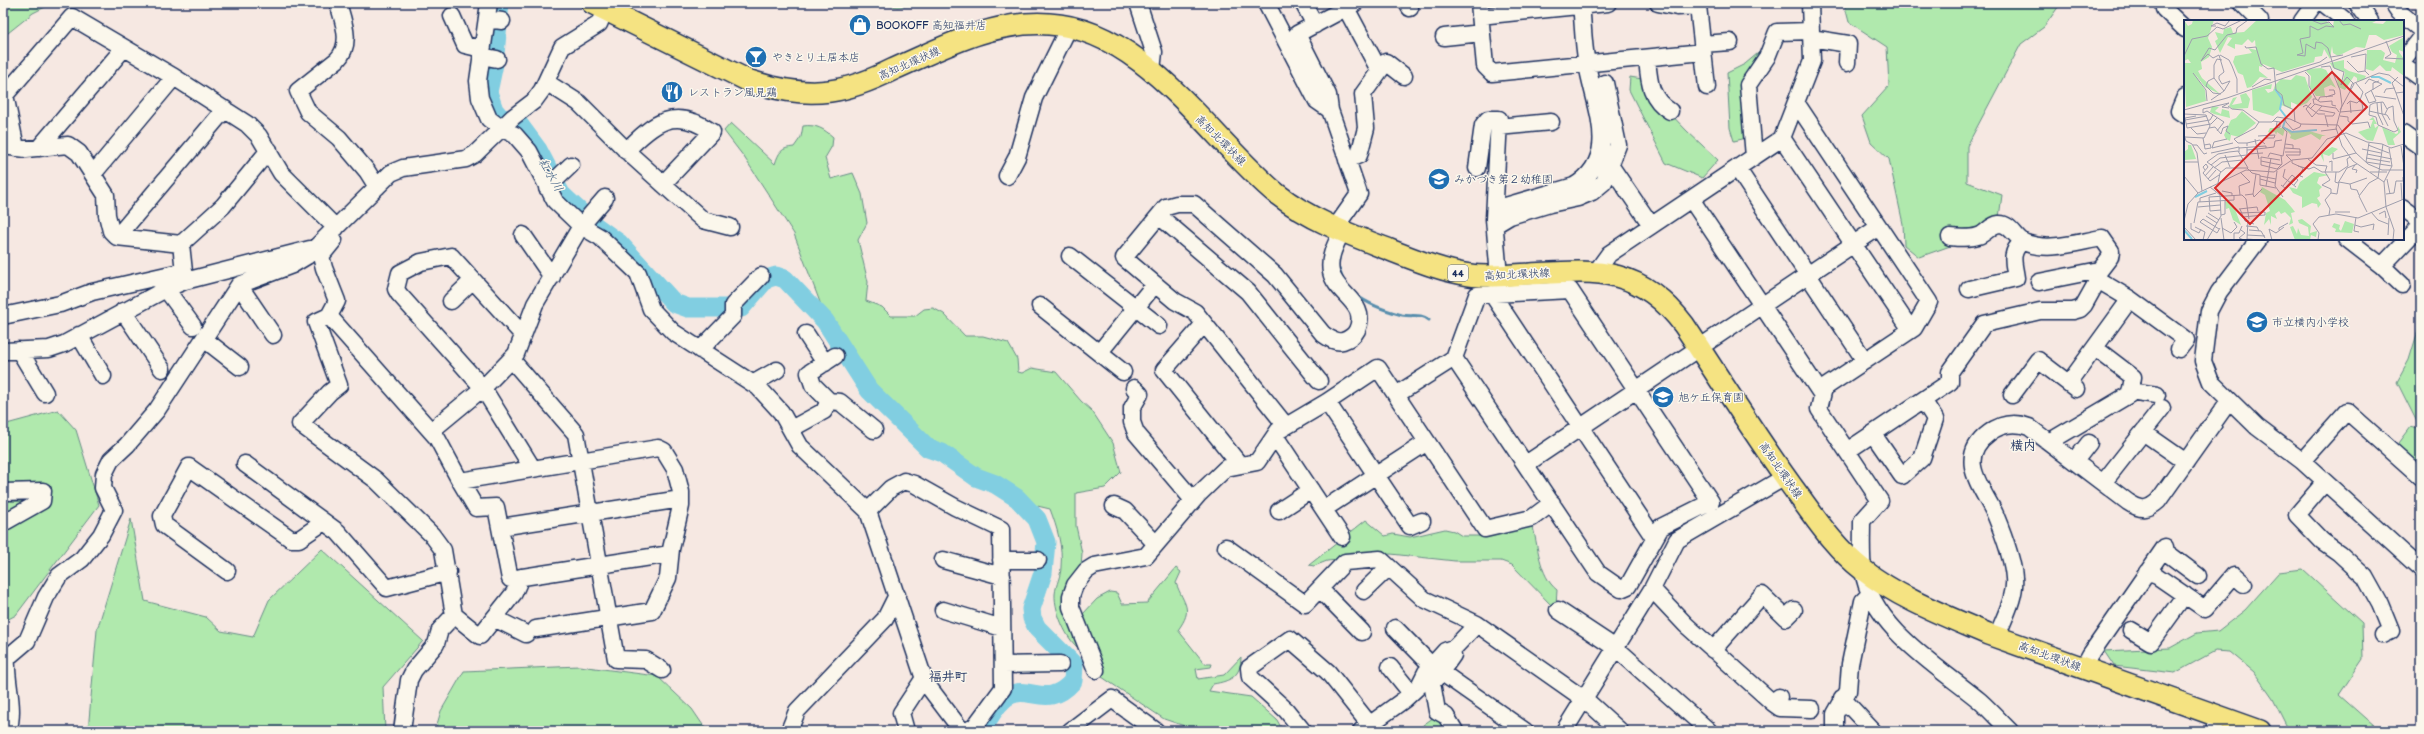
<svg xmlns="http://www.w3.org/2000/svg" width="2424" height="734" font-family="'Balsamiq Sans','Klee One',sans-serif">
<rect width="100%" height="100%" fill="#f6e8e2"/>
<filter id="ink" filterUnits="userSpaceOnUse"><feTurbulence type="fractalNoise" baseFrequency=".025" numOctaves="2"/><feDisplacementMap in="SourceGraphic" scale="8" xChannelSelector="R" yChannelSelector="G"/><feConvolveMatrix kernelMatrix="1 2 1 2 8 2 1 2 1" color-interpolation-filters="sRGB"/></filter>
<g filter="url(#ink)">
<path fill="#b0e9ad" stroke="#668c86" d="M3,3H53L33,13L3,37Z
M877,3H940L897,7Z
M1844,3H2061L2044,27L2021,44L1967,146V182L2002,195L1998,225L1956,244L1919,257L1904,245L1903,224L1889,159L1871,142L1862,116L1889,86L1887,47L1849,22Z
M1770,43L1748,99L1751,137L1734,141L1730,128L1727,73L1745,64Z
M1630,77L1642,79L1662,105L1687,131L1718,160L1702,178L1666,163L1629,90Z
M731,123L775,164C779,152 781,148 794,147L801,137L803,126C816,124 824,129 833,137L832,146L825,158L831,179L853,173L862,194L867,223L858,240L868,282L866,301L882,307L891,316H915L924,309L933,308L944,314L965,336H983L1008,343L1017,359L1018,372L1022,373L1032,368L1056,372L1081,401L1092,411L1113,443L1121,472L1105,488L1076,493V526L1082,553L1081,567L1065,592L1087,653C1069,648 1054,612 1055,594C1056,584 1061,576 1061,567C1063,546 1057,528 1050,509L1029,504L997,476L972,471L933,445L870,388L826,318L794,234L744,157L724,131Z
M2421,321V428H2420L2397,382L2409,360Z
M58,410L76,430L99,505L16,615L3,622V558L8,548L3,541V425Z
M2411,427L2421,430V470L2396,447Z
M131,519L145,601L206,617L221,631L253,637L269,600L322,549L423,641L383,687L385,731H88L97,630Z
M1366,520L1385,536L1393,534L1410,537L1445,529L1454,531L1462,536H1488L1532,523C1538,545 1539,576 1557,590L1556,605L1554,608L1512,565L1501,561H1455L1391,554L1327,561L1314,566L1309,565Z
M1176,568L1181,572L1176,583C1184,605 1194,608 1178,630L1205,664H1212L1211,667L1196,669L1198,679L1224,675L1241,657C1241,676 1231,681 1213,684L1209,691L1251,697L1277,720L1283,731H1199L1164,719L1102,677L1105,672L1082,615L1097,599L1110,592L1117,593L1122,604L1147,603Z
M2303,569L2362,623L2363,659L2339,695L2374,726L2375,731H2289L2273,699L2254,672L2230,652L2215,651L2175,673L2114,666L2104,651L2170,648L2197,633L2218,631L2245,610L2279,572Z
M579,666L657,676L692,709L707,731H435L441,711L464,671Z
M1437,715L1448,731H1420L1423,725Z"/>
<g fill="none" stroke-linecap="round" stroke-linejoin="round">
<path stroke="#588ead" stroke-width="3" d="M1339,258L1338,266L1343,280
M1356,295C1368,304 1387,311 1402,315C1413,317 1420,313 1429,320"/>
<path stroke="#81cee1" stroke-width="19" d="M500,3L494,64L488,92L494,110L500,117L518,123L538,150L561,194L594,225L619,243L674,303L688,308H741L766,279L776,276L785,279L825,321L869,390L928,448L942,453L976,477L995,484L1017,498L1037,519L1046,542L1043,573L1031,609L1032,618L1037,628L1074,665L1073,681C1048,710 1030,685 1010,695C997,702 988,719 982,731"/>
<g stroke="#1b2f5e" stroke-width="19">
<path id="minor" d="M338,3C343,21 353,44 337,60L298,91L308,112L339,138L367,171L377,187
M489,3L478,81L480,98L489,119L501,128L515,135L529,151L555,201L581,226L600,237L638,273L651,309L673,332L758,387L781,412L800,446L868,511L925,682L962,731
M1138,3L1154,52L1152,70
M1266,3L1317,101L1330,110
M1303,3L1315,25
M1407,3L1410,8
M1479,3L1485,66L1492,73L1703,52
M1658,3L1677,7L1698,6L1707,87
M2163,3L2164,9L2185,29
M2242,3L2260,21
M2323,3L2346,21
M2357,3L2370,21
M2393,3L2399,12L2421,30
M1346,8L1379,70
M452,16L465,45L482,49
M1480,16L1608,3
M487,19L502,21
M2302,21L2315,3
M1444,37L1482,33
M1811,38L1848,44L1847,63
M1702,44L1730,42
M481,56L497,59
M1647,58C1649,80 1649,98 1670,111
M2403,60L2421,37
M2403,65L2421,78
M546,82L579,103L632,156L703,220L730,227
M2185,97L2179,111L2185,115
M1797,104L1929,302L1914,328L1824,388L1819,409L1880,501L1862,521C1862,537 1861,554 1863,570C1871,627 1939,667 1980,701C1990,710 2000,721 2010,731
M1498,127L1551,122
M2403,134L2421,147
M1782,138L1911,330
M3,146L26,149L68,145L79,153L106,195L107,215L111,231L117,237L181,244
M16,148L5,95L72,17L174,77L247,124L259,136L281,173L336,228
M39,148L124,48
M626,151C654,122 675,106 712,132L663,184
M1754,157L1748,85L1767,57L1777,32L1811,31
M1347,160L1359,155L1366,128L1363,94L1386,62L1404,76
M1610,165L1651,225
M1477,168L1483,125L1488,119H1499L1494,219L1499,276
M1737,168L1865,361
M93,174L174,77
M1007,176L1017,157L1034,98L1069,27
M547,188L571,165
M1691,199L1822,395
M2403,208L2421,221
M1495,209L1574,186C1622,157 1594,107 1587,64C1583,44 1583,23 1581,3
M1159,216L1248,292L1319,381
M1495,225L1510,216L1550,204L1578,198L1592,192L1604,182L1618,145L1605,83
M1335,228L1359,194L1330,110L1328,95L1297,34L1355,3
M523,235L552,277
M117,237L225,109
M1950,237C1959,238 1969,239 1978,236C1986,234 1990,225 1999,224C2011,223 2016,240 2026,243C2050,252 2078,242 2102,238L2111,251L2110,257L2097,274L2098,280
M2259,239L2219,292L2209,311L2203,361L2211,382L2257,427L2302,461L2421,569
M2347,239L2382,266L2402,285
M334,240L321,256L324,268L337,301L329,316L437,438L460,481L658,448L664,451L675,469L681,492V506L671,549L668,578L652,611L536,629
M181,244L223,206L269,150
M181,244L185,281
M1070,256L1159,326
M2382,266L2421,225
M1596,272L1609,254L1782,138L1812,61L1810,3
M2039,282L2094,271L2097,274
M239,285L273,335
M166,289L193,326
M1969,289L2016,278C2014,263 2009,253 2022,242
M1492,294L1654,538
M451,301L473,280
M1040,306L1123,372
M123,311L162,369
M3,316L60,304L92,292L184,271
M329,316L316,322L339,385L330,392L300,424L376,480L432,535L443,550L454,615L480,636L514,593L521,577
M1204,324L1164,370L1240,465
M806,334L825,363
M79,335L103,376
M523,335L451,256L421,262L400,273L396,289L399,294L483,388L533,469
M204,339L240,367
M19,350L45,393
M700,350L733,316V305L761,276
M3,351L49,349L64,344L166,289L185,281L310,249
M1099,353L1155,284
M511,359L576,434L616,659L646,660L662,670
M754,383L777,370
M2069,383L2130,299
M1134,388L1140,394L1132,408V422L1136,433L1193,500
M2130,391L2157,395
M1396,395L1454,358L1477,295L1570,290L1711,502L1661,527L1628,586L1621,589L1598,573L1454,358
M2012,395L2038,360L2076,389
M829,401L840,402L874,430
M1327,402L1410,526L1422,521
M1286,426L1195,312L1175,301L1124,258L1166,207L1177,204H1194L1275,275L1323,334C1329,338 1335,343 1343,341C1349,339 1354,336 1357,330C1369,303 1336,295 1331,272C1328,257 1336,244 1342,231
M791,429L824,411L829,401L813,385L809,373L835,356
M431,431L483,388L516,354L535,304L581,226L605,198
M2143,432L2186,462
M1873,434L1902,476L1922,458L1935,419L1923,400
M1275,436L1342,537
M2049,442L2130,394L2133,377L2095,348
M1847,451L1950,382V372L1984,324L2040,311H2073L2080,309L2084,305L2098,280L2130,299L2186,340L2179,349
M2075,461L2089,443
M2302,461L2347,411L2421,477
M245,464L338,532L387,588L448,572
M1526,464L1879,227
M460,481L476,508L496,507L510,579L670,554
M2325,482L2297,515L2322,541L2339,553L2365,577L2380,604L2391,631L2383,635
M2103,483L2162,408
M3,492L43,491L42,501L3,523
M1114,506L1125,511L1156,544
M1324,509L1427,442
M868,511L891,488L904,481L914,484L955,507L1001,529L1003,688L975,726L967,731
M1279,511L1311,490
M501,527L681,499
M1226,547L1305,604L1345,562L1380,559L1424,599L1477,624
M2163,550L2198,576
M943,560L1002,576
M1001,560H1038
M227,571L164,525L162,516L189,467L291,539H299L324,522
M2147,572L2157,576L2205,609L2234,575L2244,584
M1320,589L1362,632
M1652,589L1686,625L1773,703L1779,697
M1364,591L1389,567
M943,610L1002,628
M1558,610L1617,649L1709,731
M494,618L526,634
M1395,628L1432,666
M2131,630L2151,642L2185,595
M1997,637C2003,619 2016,598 2014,578C2013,560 2002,531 1995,514C1982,487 1955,458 1989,433C2002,423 2015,422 2029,427L2128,502C2140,510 2147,511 2158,501L2229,401
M1713,650L1762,595L1786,618L1794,610
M1453,655L1441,672L1525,731
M1003,665L1060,664
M1390,667L1411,693
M2083,668L2090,655L2165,547
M1096,670L1071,607V596L1075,585L1086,571L1094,566L1146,556L1198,495L1226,468L1257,462L1278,431L1327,402L1378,368L1485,529L1532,518L1552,503
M1441,672L1432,683L1437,711L1446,716L1455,731
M1842,698L1873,731
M1773,703L1780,708L1812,709
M8,731C16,707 5,682 7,658L27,641L46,597L59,576L82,559L101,535L114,510L103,488L104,474L111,460L127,445L157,410L239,285L292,265L307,256L391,173L403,168L466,159L475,154L513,117L534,101L542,90L562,47L599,24L608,3
M402,731L409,680L414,670L436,644L440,630L454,615
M789,731L797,711L885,619L897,595
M906,731L901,713L924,678
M1070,731L1112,699L1156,731
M1303,731L1286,710L1250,677L1249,668L1290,639L1328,672L1370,725
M1361,731L1405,699L1419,686L1426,672L1445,651L1455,647L1477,624L1588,702L1620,731
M1564,731L1652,589L1677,540L1785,477
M1835,731V714L1848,691L1850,664L1863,601L1871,593
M2214,731L2217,716"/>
</g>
<g stroke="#1b2f5e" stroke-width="24">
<path id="major" d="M592,3L747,80C774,89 801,95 830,91C852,88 874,79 894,69C944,47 993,20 1049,24C1144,29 1209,138 1277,194C1310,220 1351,235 1390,250C1416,260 1442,271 1470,275C1484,277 1499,276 1513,275C1585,272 1635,259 1684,325C1722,382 1758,441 1799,496C1818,522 1836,549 1862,569C1898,598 1946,616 1988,634L2260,731"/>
</g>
<use href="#minor" stroke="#fbf7ec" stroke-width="16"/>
<use href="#major" stroke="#f5e382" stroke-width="21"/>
</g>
</g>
<defs>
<g id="shop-disc" transform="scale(1.15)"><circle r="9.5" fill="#1f6fb2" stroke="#fbf7ec"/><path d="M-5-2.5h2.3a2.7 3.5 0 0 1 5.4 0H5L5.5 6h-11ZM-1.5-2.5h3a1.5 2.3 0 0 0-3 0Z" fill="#fff"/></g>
<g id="bar-disc" transform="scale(1.15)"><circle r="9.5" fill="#1f6fb2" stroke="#fbf7ec"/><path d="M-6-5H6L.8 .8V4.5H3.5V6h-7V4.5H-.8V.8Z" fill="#fff"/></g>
<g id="restaurant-disc" transform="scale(1.15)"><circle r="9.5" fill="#1f6fb2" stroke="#fbf7ec"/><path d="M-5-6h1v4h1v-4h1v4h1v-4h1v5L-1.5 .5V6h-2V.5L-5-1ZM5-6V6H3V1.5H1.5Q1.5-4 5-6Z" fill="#fff"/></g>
<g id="school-disc" transform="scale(1.15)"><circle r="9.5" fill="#1f6fb2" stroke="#fbf7ec"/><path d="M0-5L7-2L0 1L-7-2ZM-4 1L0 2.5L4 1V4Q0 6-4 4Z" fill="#fff"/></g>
</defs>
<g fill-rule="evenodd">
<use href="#shop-disc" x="860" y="25"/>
<use href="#bar-disc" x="756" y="57"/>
<use href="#restaurant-disc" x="672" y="92"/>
<use href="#school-disc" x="1439" y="179"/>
<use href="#school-disc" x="2257" y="322"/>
<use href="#school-disc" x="1663" y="397"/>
</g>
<g text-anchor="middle" stroke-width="3" stroke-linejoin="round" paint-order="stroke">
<rect fill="#fbf7ec" stroke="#5e6b89" stroke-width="1" x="1448" y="265" width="20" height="16" rx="3"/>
<g font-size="10" font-weight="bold" fill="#1b2f5e">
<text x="1458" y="277">44</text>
</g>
<g font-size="11" fill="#1b2f5e" stroke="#fbf7ec" text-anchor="start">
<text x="876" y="29">BOOKOFF 高知福井店</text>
<text x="772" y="61">やきとり土居本店</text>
<text x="688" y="96">レストラン風見鶏</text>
<text x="1454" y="183">みかづき第２幼稚園</text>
<text x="2272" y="326">市立横内小学校</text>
<text x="1678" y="401">旭ケ丘保育園</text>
</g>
<g font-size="11" fill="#1b2f5e" stroke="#fbf7ec">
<text transform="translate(909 63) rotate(-24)" y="4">高知北環状線</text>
<text transform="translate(1221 140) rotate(45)" y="4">高知北環状線</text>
<text transform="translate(1517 274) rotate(-3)" y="4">高知北環状線</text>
<text transform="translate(1781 470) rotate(55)" y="4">高知北環状線</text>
<text transform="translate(2050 656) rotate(20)" y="4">高知北環状線</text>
</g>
<g font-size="12" font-style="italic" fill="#34577f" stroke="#fbf7ec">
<text transform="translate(551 175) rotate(61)" y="4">紅水川</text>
</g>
<g font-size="13" font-weight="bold" fill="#1b2f5e" stroke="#fbf7ec">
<text x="2023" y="450">横内</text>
<text x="948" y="681">福井町</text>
</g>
</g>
<g transform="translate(2184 20)">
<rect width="220" height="220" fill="#f6e8e2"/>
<path d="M0,0L4,6L8,4L9,0H30L24,18L28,27L25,37L17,42L18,49L14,51L18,58L36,74L21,67L10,53L21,70L22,81L2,87L0,43H7L4,39L0,41ZM73,0H141L149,6L150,0H194L188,3L199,4L203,0H220V15L200,20L192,15H185L181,28L172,27L154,36L149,33L148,26L146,39L140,29L138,36L131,37L130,42L98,52L79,44L78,47L75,46V51L84,58L76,57L67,67L63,68L59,55L54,53L49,42L51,36L68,33L64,28L72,30L71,20L68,23L64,19L58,25L51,24V29L43,25L48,18L44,17L36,33L31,21L34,19L31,12L39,14L40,9L47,7L49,13L60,12ZM220,17V32L215,30V32L220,39V56L208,47L207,51H202L196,45L189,51L182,49L183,30H197L201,33L199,40L211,43L213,35L208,32L205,26ZM160,40V48L165,51L182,56L180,60L173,61V58L170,56L161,70L154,67L153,58V56L159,61L161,52L149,48L146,43ZM137,48L142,50L152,68L147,65L140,68L141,76H132L126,67L127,56L122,51L124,49ZM112,55L121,57L128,77L123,83L116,86L107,82V89L97,85L95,91L89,96L69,90L68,70L88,64L87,69H81L84,73L89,71L91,65L97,59L107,60ZM62,73L66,79L64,88L49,89L45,86L49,78L53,77L48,85L58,83L56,75ZM28,86L35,87L31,91L37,94L38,89L45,91L46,98L30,94L26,92ZM58,91L72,103L55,117L47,115L46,121L42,119L40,115L47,100L52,98ZM189,97L193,104H190L191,108L195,105L189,121L183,120L174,112L186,108L189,100H185ZM214,106L217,112L209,119L211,125H204L198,107L212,114L214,113ZM86,108H103L108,113L122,110L142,116H138L136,120L127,114L111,120L106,118L107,115L101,109L99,116L93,112L92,115L91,112L86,113L84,112ZM4,125H7L12,139L1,140L0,132L4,129ZM148,127L154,129L145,136L139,134L140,142L136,134ZM130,152L145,155L135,157L133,163L138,167L135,170L136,176L133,178L137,184L134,188L133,184L128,183L118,188V177L109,173L105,167L113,169L116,162ZM78,167L101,180L108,188L111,192L107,193L109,203L105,205L107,198L101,192L97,194L95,191L91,194L93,199L87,196V205L85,199L80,205L82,193L86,191L81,175L76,172ZM41,181L49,184L57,205L49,200L45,188L42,189ZM118,199L127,206L126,213L133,211L132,217L127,215L126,220H111L106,207L109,206L113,214L114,208L117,215L125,216L124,207L115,203L114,200ZM161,201L170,204L168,213L151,212L152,209L148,207L150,203L156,205L155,209L157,211Z" fill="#b0e9ad"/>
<path fill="none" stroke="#81cee1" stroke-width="2" d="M187,57H195L207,63M91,69L98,79L96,89L102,97L99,107L108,112L133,110M11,177L23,171M0,210L8,219"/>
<path fill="none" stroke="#9e9ead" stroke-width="1" d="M127,0L137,4L145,2L150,7M155,0L159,5L166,4L177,9M32,6H27L33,3L41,6L46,0M150,7L142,6L134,10L126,6V17L116,19L119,33L113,35L121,36L122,24L131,29L132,22L138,23L144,28L150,48L160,52L157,65L163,57L170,64L156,90M39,9L58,0M202,21L207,34L201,38L220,39M61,26L62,28L72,27L77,44L84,49L90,48L92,70L98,75L100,85L110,90L111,102M35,35L29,38L24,34L17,41L25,28L31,30L43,15L52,13L53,8L64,0M36,35L45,40L48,46L53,59V73M0,36L8,19L23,16L33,7L39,9M147,37L159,35M167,37L182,34L181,51M38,40L33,39L30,45V58L40,71M163,41L174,52L181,51L185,55M137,47L146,46L156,70L158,85L152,108L158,126L169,141L200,162L202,187L210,210L209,220M121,52L125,56V66L132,79M9,53L22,70L23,81M92,55L136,42L143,37M30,58L24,61L22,66L29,73L37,74M181,64L185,59L198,64L181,74L185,83L192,81L187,70M68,67L81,59L87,60M166,70L168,64L195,53L205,55L220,67M189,70V63L195,61M220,72L212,73L220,96M200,73L202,69L211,68M212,73L208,63L214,57M191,76L212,79M142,77L151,74L150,70H145M27,80L40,71L46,61L38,64L35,59V56L40,52L35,35M134,81L136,77L149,76M166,81L167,93M197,82L198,94L204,106M127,83L122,89L128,97L138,86L152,88L155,92M193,83L194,94L199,105M130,84L129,79H132L136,82L148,81V85L152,86M163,84L166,81L173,83L176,80L179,72L172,63M44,86L48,89L59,90L75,102H88L93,97L106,99L117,104L154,105L172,133L184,144L198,150H220M119,87L122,85L134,94H141M126,89L131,84L138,86M0,90L43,78L220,16M135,90L151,93L149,96H142M185,91L203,95L206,100M156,92L179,90L178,83L175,81M0,94L22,95L26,106L20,118L1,117M141,95L144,107M185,95L192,97L194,105L210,112L214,110L210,101L209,86L204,88L201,94M185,95L186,85L190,83L199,82L203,89M12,96L1,98L3,108L27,104L33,98M156,96L164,97V101L168,104L184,102L186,108M101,98L102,102L109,110L116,107L117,104M1,100L23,96M89,101L96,102V107L92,108L93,102M2,104L26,100L29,95M7,108L13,114L22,113M25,108L31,107L37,114L39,108L44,106L42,111L46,114M33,111L40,102L23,91L19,93V89L45,83L38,87L45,88M137,111L153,109M0,114L2,121L8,124L13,133L18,171M74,116L91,115L90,118H82M19,118L21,129L27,128L26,124L20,125M43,119L30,122L28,128L49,123M71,119L75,139M63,123L76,120L81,124M185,123L182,142L208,146M101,124L109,125V129M9,125H13L20,134L23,133M184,125L205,133M63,126V123H54L50,119L71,108L75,102M217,126L220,147M55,128L82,126M82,128L90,127L91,121L98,120M101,128L116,129V135H102L107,140M178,129L197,133M63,130L82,128V126M101,132H117M27,133L55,127V132M149,133V139L172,133M64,134L79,133M183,134L208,139M41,135L46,147M84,137L86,133L99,136L103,112L98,107M182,138L206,142M124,139L132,145L143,146L141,152L146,160L138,165L147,169V173M96,140L77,137V145L93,149L98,144L97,135M108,140V143L119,148L116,156L119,157M77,141L97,145M0,142H14M145,142L148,141V151M27,145L36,138L63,135V127M171,145L168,149L173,150L172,153M114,146L125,149L130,147L138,152H155L164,146L163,139L166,137M30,148L38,142L59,140M101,149L99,157L112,167M21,150L19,147L22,144L24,147L19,153L26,161L35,155M93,151L91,166L99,177M37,152L23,142L34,134L45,132L54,131L64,148M56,152L66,162L55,166L56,175M152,152L151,162L154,163L163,148L173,144M186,152H203M0,156L14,173M21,156L29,147M76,156L92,159M24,159L32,150M76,159L91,163M203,159L206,174M200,162L208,146L205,128M34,163L36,153L42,148H63L68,153L76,155V165L92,168M217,163L218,180M166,164L183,158M97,165L101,168L111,157M82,166L87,138M99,166L108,155L114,160L110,165M38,171L48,173V176M69,174L70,177L78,169M202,174L210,173L212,161H219V157M61,175L69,174L72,154M16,182V178L32,173M14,187L36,185M55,189L73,187L74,191M56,189L61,201L70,204M37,190L26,191L25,177L58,175L62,179L65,199M151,192H166M183,192L175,176L185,163L194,158L199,124M187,192L194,200L204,204M24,193L35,200M56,193L81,192V195L58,197M195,194L201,191L202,198M37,195L41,194V181M145,195L146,189L141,180L147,173L153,174L155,162L166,164L167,169L173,170L175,175M22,196L33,203M172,197L170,211L175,212M37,198L40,220M64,200L63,219L76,220M0,201L4,184L14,173L62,150L90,152L108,140L128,138L143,119L162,113L183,122L198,124L207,128L220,124M7,203V209L15,213L17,209M10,203L14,182L50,180V176M171,205L177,207L190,204L189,210M62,206L73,207L75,211M0,207L12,220M11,207L21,212L19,220M38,208L47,213L53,207L50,202M35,209L19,199L16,202L33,213L36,208M57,210L61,213L55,218L60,220M65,210L77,211L81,218M95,210V208L104,203M63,215L81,216M204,215L205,198M50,219V213H55L58,206M23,220L37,196L36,175L26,167M88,220L85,209L92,213L100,207M134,220L135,213L129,204L135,197L152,194L174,198L220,179"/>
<path fill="#d62828" fill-opacity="0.15" stroke="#d62828" stroke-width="2" d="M148,52L183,87L66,204L31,168Z"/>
<rect width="220" height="220" fill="none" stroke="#1b2f5e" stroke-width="2"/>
</g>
<rect width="2424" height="734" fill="none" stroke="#fbf7ec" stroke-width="16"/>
<rect x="8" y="8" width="2408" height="718" fill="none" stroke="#1b2f5e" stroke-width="1.5" filter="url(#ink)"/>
</svg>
